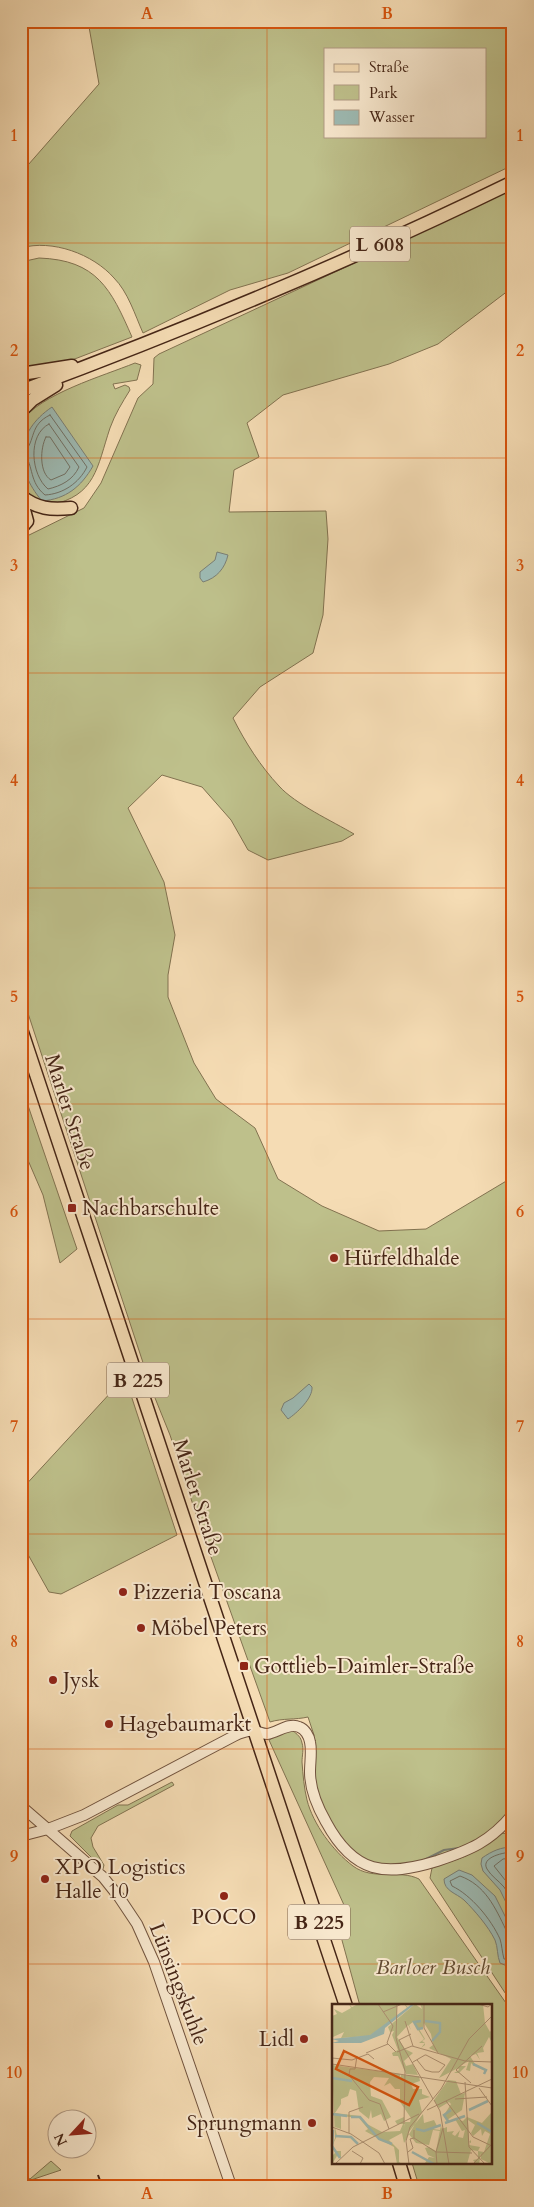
<svg xmlns="http://www.w3.org/2000/svg" width="534" height="2207" font-family="Cardo,serif">
<rect width="100%" height="100%" fill="#f5dcb4"/>
<filter id="stains"><feTurbulence type="fractalNoise" baseFrequency=".004" numOctaves="4"/><feColorMatrix values="0 0 0 0 .2 0 0 0 0 .09 0 0 0 0 .02 0 0 0 .5 -.17"/></filter>
<radialGradient id="worn" r=".72"><stop offset=".6" stop-color="#630" stop-opacity="0"/><stop offset="1" stop-color="#630" stop-opacity=".3"/></radialGradient>
<path fill="#bec08b" stroke="#827250" fill-rule="evenodd" d="M88,21H513V165L288,273L230,290L143,333C135,315 128,292 114,278C93,254 52,239 21,248V173L99,84ZM325,49H485V136H325Z
M513,189V287L438,344L389,364L283,395L247,423L259,457L234,470L229,512L326,511L328,539L323,615L313,653L260,687L233,718C245,742 261,767 279,786C295,804 332,821 354,834L342,841L268,860L248,850L231,820L202,787L162,775L128,808L164,882L175,935L168,975V997L194,1063L216,1099L255,1128L278,1179L322,1206L379,1231L426,1229L513,1177V1809L488,1835L472,1845L415,1865H372L341,1842L318,1801L312,1762L314,1735L308,1717C295,1720 283,1718 270,1722L201,1529L170,1435L153,1393L21,992V539L84,508L101,483L138,398L153,384L154,358L159,354Z
M39,258C97,260 111,289 132,337L59,365L21,370V262Z
M135,363L141,365L137,380L113,384L115,389L125,385L129,387L130,390C122,403 115,414 110,428C97,467 96,496 50,505L24,493L21,486V422C40,394 103,376 135,363Z
M21,1085L77,1249L60,1263L43,1195L21,1144Z
M125,1377L177,1535L61,1594L49,1592L21,1542V1490Z
M293,1731C297,1734 301,1737 302,1743C304,1749 302,1756 302,1762C303,1775 304,1788 307,1800C313,1824 333,1851 353,1866C373,1881 399,1869 419,1879L513,2013V2186H419L412,2163H490V2006H360L340,1933L344,1905L269,1740L284,1732Z
M172,1782L174,1785L98,1826L91,1838L93,1847L104,1865L103,1869L70,1836L72,1831L118,1805H128Z
M499,1833L513,1834V2005L430,1878L432,1868L466,1856Z
M51,2161L61,2170L28,2181L21,2179V2174L30,2179Z"/>
<path fill="#9dbab3" stroke="#7a7e74" d="M52,407L93,466C81,487 66,499 42,501C14,468 15,432 52,407Z
M217,552L228,555C225,568 217,578 203,582L200,578V572L215,560Z
M309,1384L312,1387C313,1398 297,1413 288,1419L281,1410L284,1403L293,1398Z
M513,1847V1917L500,1890L483,1871L481,1864L482,1858C492,1851 501,1847 513,1847Z
M459,1870L472,1875L495,1896L513,1932V1963L507,1966L500,1963C497,1956 498,1947 495,1940C488,1926 475,1911 464,1900C456,1893 444,1891 444,1879Z"/>
<g fill="none" stroke-linecap="round" stroke-linejoin="round">
<path stroke="#717064" stroke-width="1" d="M50,415L87,467C79,483 63,494 45,495C29,482 34,467 24,453C36,440 29,425 50,415Z
M49,424L79,467C73,480 61,486 48,489C31,475 27,435 49,424Z
M46,437H50L70,467L65,474L51,480C39,473 40,448 46,437Z
M513,1852C505,1852 480,1857 487,1869C491,1876 499,1881 504,1887C508,1892 510,1899 513,1905
M513,1858L503,1859L494,1866L513,1890
M513,1932L506,1930C495,1907 485,1885 460,1876L450,1881L452,1886C471,1895 491,1919 500,1939C502,1945 502,1952 504,1959H513"/>
<path stroke="#7a7e74" stroke-width="2" d="M424,1860L444,1850L459,1848"/>
<g stroke="#71533e" stroke-width="12">
<path id="minor" d="M21,1806L103,1877L119,1897L137,1924L154,1962L231,2186
M21,1836L48,1829L84,1815L234,1736C240,1733 248,1730 255,1731C259,1732 263,1734 267,1734C277,1733 289,1722 299,1727C305,1729 309,1736 310,1742C312,1751 310,1762 310,1772C310,1789 318,1808 326,1822C354,1874 385,1877 437,1861C470,1850 490,1842 513,1814"/>
</g>
<g stroke="#452516" stroke-width="15">
<path id="major" d="M21,374L72,366
M21,391C188,329 353,260 513,182
M21,411L32,400L56,385
M21,496C37,509 51,510 71,508
M21,499L27,521L21,528
M21,1029L346,2006
M399,2163L406,2186"/>
</g>
<use href="#minor" stroke="#f8e8ce" stroke-width="10"/>
<use href="#major" stroke="#f5dcb4" stroke-width="12"/>
<path stroke="#452516" stroke-width="2" stroke-dasharray="9 9" stroke-linecap="butt" d="M98,2175L102,2186"/>
</g>
<path fill="none" stroke="#d8540d" stroke-width="1" stroke-opacity="0.55" d="M267,21V2186M21,243H513M21,458H513M21,673H513M21,888H513M21,1104H513M21,1319H513M21,1534H513M21,1749H513M21,1964H513"/>
<g fill="#8f2418" stroke="#f8e8ce" stroke-width="2">
<rect x="67" y="1203" width="10" height="10" rx="2.5"/>
<circle cx="334" cy="1258" r="5"/>
<circle cx="123" cy="1592" r="5"/>
<circle cx="141" cy="1628" r="5"/>
<rect x="239" y="1661" width="10" height="10" rx="2.5"/>
<circle cx="53" cy="1680" r="5"/>
<circle cx="109" cy="1724" r="5"/>
<circle cx="45" cy="1879" r="5"/>
<circle cx="224" cy="1896" r="5"/>
<circle cx="304" cy="2039" r="5"/>
<circle cx="312" cy="2123" r="5"/>
</g>
<g text-anchor="middle" stroke-width="4" stroke-linejoin="round" paint-order="stroke">
<g fill="#f8e8ce" stroke="#7b604d" stroke-width="1">
<rect x="350" y="226.5" width="60" height="35" rx="4"/>
<rect x="107" y="1362.5" width="62" height="35" rx="4"/>
<rect x="288" y="1904.5" width="62" height="35" rx="4"/>
</g>
<g font-size="20" font-weight="bold" fill="#452516">
<text x="380" y="251">L 608</text>
<text x="138" y="1387">B 225</text>
<text x="319" y="1929">B 225</text>
</g>
<g font-size="21" fill="#452516" stroke="#f8e8ce">
<text transform="translate(70 1112) rotate(72)" y="7">Marler Straße</text>
<text transform="translate(198 1497) rotate(72)" y="7">Marler Straße</text>
<text transform="translate(179 1984) rotate(69)" y="7">Lünsingskuhle</text>
</g>
<g font-size="21" fill="#452516" stroke="#f8e8ce" text-anchor="start">
<text x="82" y="1215">Nachbarschulte</text>
<text x="344" y="1265">Hürfeldhalde</text>
<text x="133" y="1599">Pizzeria Toscana</text>
<text x="151" y="1635">Möbel Peters</text>
<text x="254" y="1673">Gottlieb-Daimler-Straße</text>
<text x="63" y="1687">Jysk</text>
<text x="119" y="1731">Hagebaumarkt</text>
<text x="55" y="1874">XPO Logistics<tspan x="55" dy="24">Halle 10</tspan></text>
<text x="224" y="1924" text-anchor="middle">POCO</text>
<text x="294" y="2046" text-anchor="end">Lidl</text>
<text x="302" y="2130" text-anchor="end">Sprungmann</text>
</g>
<g font-size="21" font-style="italic" fill="#634c33" stroke="#f8e8ce">
<text x="433" y="1974">Barloer Busch</text>
</g>
</g>
<g transform="translate(332 2004)">
<rect width="160" height="160" fill="#f5dcb4"/>
<path d="M17,0L20,3L26,0H65V12L75,4L72,0L76,3L80,0L54,21L37,32L9,34L12,28L1,33L0,12L5,10L2,5L10,9L19,4ZM83,0L90,5L88,0H151L153,19L158,28L160,25V39L157,33L151,44L152,48L145,49L148,56L144,50L138,52L143,60L142,62L139,59L138,67L134,66L137,57L128,62H134L127,69H122L127,66L126,64L107,74L119,55L97,44L101,41L99,30L92,19L91,24L87,25L93,35L90,37L93,39V41L89,44L93,39H87L92,35L81,18L77,21L79,26L76,21L65,33L73,45L81,49L72,57L74,62L81,60L86,71L74,70L66,52H61L60,49L66,46L60,31L62,27L58,28L56,23ZM0,61L68,70V75L69,71L87,72L88,77L79,80L81,85H90V90L98,93L87,96L90,108L72,139L70,129L57,136L67,146V158L70,160H65L62,143L33,127L36,125L27,114L9,112V125L3,123L5,132L0,142L2,144L4,147H9V154L5,152L0,160V152L4,148L0,142L3,134ZM42,73L57,74L52,82L58,79L63,85H68V98L79,114L78,118H73V123L72,113L63,117L65,120H71L68,127L50,128L35,120L28,112L3,109L9,100V95L16,92L18,85L24,87L27,107L37,115L39,106L40,114L49,110L52,117L59,113L50,96L39,92L38,78ZM116,76L124,77L129,90L133,89L130,106L115,116L112,111L119,100L117,98L107,104L102,96ZM159,109V160L149,155V149L147,160H144L141,156L146,155V147L139,146L135,160L93,159L97,153L103,154L96,151L93,144L97,143L104,147L108,126V127L101,126L97,141L84,139L76,129L91,110L92,119L102,116L105,122L101,125L108,126L109,122L110,125L115,123V128L122,127L120,130L123,132L128,126L126,133L131,134L133,126L130,127L123,115L131,117L135,113L150,119ZM136,116L143,121L139,129L141,132L149,125L150,132L153,127L158,130L152,148L146,147L148,143L137,141V138L139,139V136L137,138Z" fill="#bec08b" fill-rule="evenodd"/>
<path d="M80,0H83L53,24L52,30L29,39H0L7,37L0,35L38,31Z" fill="#9dbab3"/>
<path fill="none" stroke="#9dbab3" stroke-width="2.5" d="M89,17L82,18L86,25L91,24M93,17L108,19V28L100,37M141,60L154,66L152,70M0,74L20,77M137,106L156,97M0,110L15,112M19,113H28L47,135L60,140M116,117L112,111L119,106M113,119L133,112M145,119L160,128M84,125L92,127L109,121M1,126L0,142L8,154M3,132L19,133L26,140M80,148L102,160"/>
<path fill="none" stroke="#af9375" stroke-width="1" d="M46,0L61,22L55,39L64,48M65,0L64,34L73,67L72,120M92,0V24L106,49M146,0L156,3L160,0M51,8L70,0M73,17L81,42M79,30L67,36L88,72M65,48L80,42L133,57L160,58M34,49L56,40M25,52L23,65H18L17,71L37,96L48,100L57,125M0,54L20,56L36,50L42,55M80,59L81,58L93,51H94L113,61L107,68H100L93,66L85,56M0,60L160,84M88,72L101,95M133,78L137,143L153,160M139,79L124,66L150,42M147,84L160,102M123,95L155,93M102,96L108,107L117,160M114,97L141,133L160,142M95,106L160,75M0,123L19,130L47,149L53,160M17,129V108L31,103M82,134L104,148L140,149M20,147L31,154L28,160M76,148L81,144L78,135L82,134V126M3,160L21,143L87,110M77,160L74,137L78,123L109,85L137,35L160,12M105,160L104,148L111,124M141,160L160,140"/>
<path fill="#d8540d" fill-opacity="0.15" stroke="#d8540d" stroke-width="2.5" d="M12,47L86,83L77,101L4,65Z"/>
<rect width="160" height="160" fill="none" stroke="#452516" stroke-width="2.5"/>
</g>
<rect width="534" height="2207" fill="none" stroke="#f5dcb4" stroke-width="55"/>
<rect x="324" y="48" width="162" height="90" fill="#f8e8ce" stroke="#b09a84"/>
<rect x="334" y="64" width="25" height="8" fill="#f5dcb4" stroke="#b09a84"/>
<text x="369" y="72" font-size="15" fill="#452516">Straße</text>
<rect x="334" y="85" width="25" height="15" fill="#bec08b" stroke="#b09a84"/>
<text x="369" y="98" font-size="15" fill="#452516">Park</text>
<rect x="334" y="110" width="25" height="15" fill="#9dbab3" stroke="#b09a84"/>
<text x="369" y="122" font-size="15" fill="#452516">Wasser</text>
<g transform="translate(72 2134) rotate(244)"><circle r="24" fill="#f8e8ce" stroke="#b09a84"/>
<path d="M0-4L9 19L0 12L-9 19Z" fill="#8f2418"/>
<text y="-8" font-size="14" font-weight="bold" text-anchor="middle" fill="#452516">N</text>
</g>
<rect x="28" y="28" width="478" height="2152" fill="none" stroke="#d8540d" stroke-width="2"/>
<g font-size="16" text-anchor="middle" font-weight="bold" fill="#d8540d">
<text x="147" y="19">A</text>
<text x="387" y="19">B</text>
<text x="14" y="141">1</text>
<text x="520" y="141">1</text>
<text x="14" y="356">2</text>
<text x="520" y="356">2</text>
<text x="14" y="571">3</text>
<text x="520" y="571">3</text>
<text x="14" y="786">4</text>
<text x="520" y="786">4</text>
<text x="14" y="1002">5</text>
<text x="520" y="1002">5</text>
<text x="14" y="1217">6</text>
<text x="520" y="1217">6</text>
<text x="14" y="1432">7</text>
<text x="520" y="1432">7</text>
<text x="14" y="1647">8</text>
<text x="520" y="1647">8</text>
<text x="14" y="1862">9</text>
<text x="520" y="1862">9</text>
<text x="14" y="2078">10</text>
<text x="520" y="2078">10</text>
<text x="147" y="2199">A</text>
<text x="387" y="2199">B</text>
</g>
<rect width="100%" height="100%" filter="url(#stains)"/>
<rect width="100%" height="100%" fill="url(#worn)"/>
</svg>
